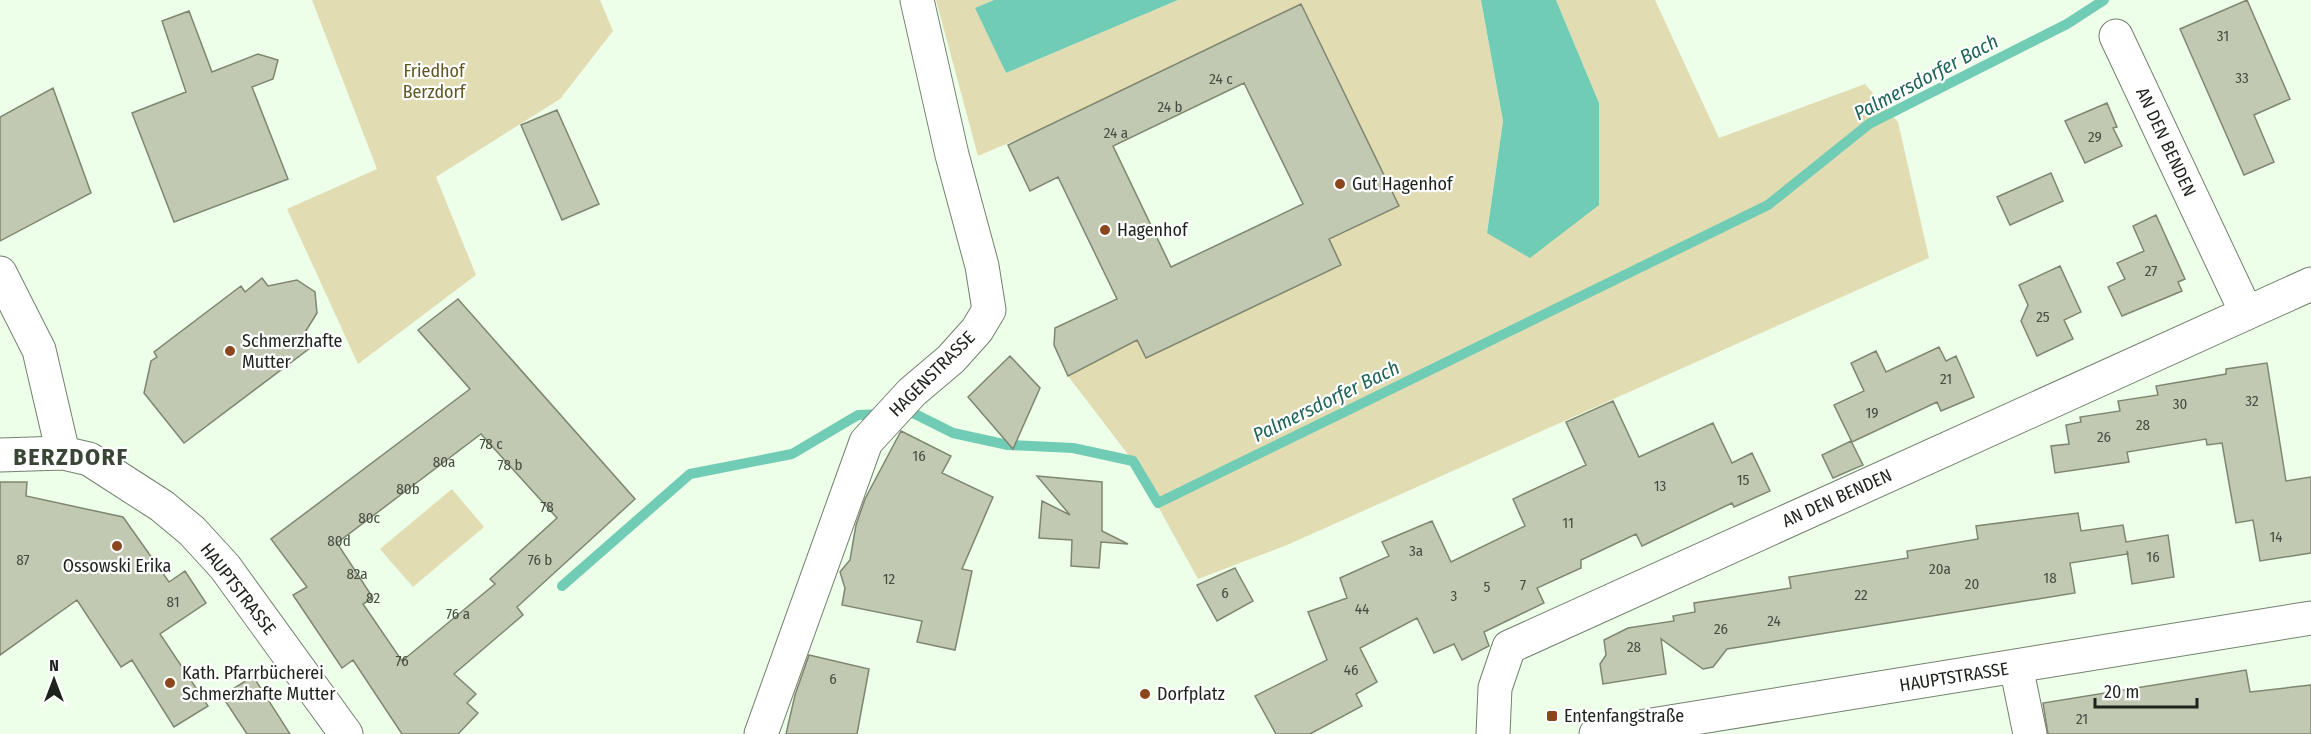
<svg xmlns="http://www.w3.org/2000/svg" width="2311" height="734" font-family="'Fira Sans Condensed',sans-serif">
<rect width="100%" height="100%" fill="#edfee9"/>
<path fill="#e1dcb2" d="M312,0H600L613,31L560,99L436,177L476,275L358,364L287,209L377,169Z
M936,0H994L976,8L1006,73L1178,0H1481L1503,121L1487,232L1599,103L1556,0H1655L1719,138L1865,84L1898,122L1929,258L1287,545L1198,579L1133,461L1068,376L1137,340L1146,358L1340,265L1329,239L1398,206L1301,4L1049,126L978,156Z
M452,489L484,527L413,587L380,549Z"/>
<path fill="#71ccb5" d="M994,0H1178L1006,73L975,8Z
M1481,0H1556L1599,103V205L1530,258L1487,233L1503,121Z"/>
<g fill="none" stroke-linecap="round" stroke-linejoin="round">
<path stroke="#71ccb5" stroke-width="10" d="M901,413H913L953,433L1008,445L1073,448L1133,461L1158,503L1768,205L1869,124L2067,24L2104,0
M562,586L690,474L792,454L858,415L882,414"/>
</g>
<path fill="#c2c9b2" stroke="#7f8670" stroke-width="1.5" fill-rule="evenodd" d="M2247,0L2290,99L2254,115L2274,162L2244,175L2180,29Z
M1301,4L1399,206L1329,239L1341,265L1146,358L1137,340L1068,376L1054,345L1055,328L1117,299L1058,177L1030,191L1008,145ZM1244,83L1303,204L1171,267L1113,146Z
M189,11L212,72L258,54L278,60L273,79L252,87L288,179L174,222L132,113L186,92L162,21Z
M53,88L91,193L0,241V117Z
M2107,103L2117,127L2113,128L2122,146L2085,163L2065,121Z
M557,110L599,204L562,220L521,125Z
M2051,173L2063,201L2010,225L1997,197Z
M2156,215L2185,279L2178,282L2182,291L2122,316L2108,287L2125,279L2117,263L2144,251L2133,226Z
M2060,266L2081,312L2064,320L2073,339L2037,356L2021,321L2028,305L2019,285Z
M262,278L268,286L297,280L315,292L317,313L299,342H318L184,443L144,393L151,361L157,357L154,352L241,286L245,292Z
M458,299L635,499L517,607L523,615L454,674L476,694L467,703L478,713L458,734H402L353,660L342,668L293,595L307,587L271,539L470,389L418,330ZM481,434L557,518L490,579L495,584L402,661L363,604L373,598L337,543Z
M1939,347L1946,361L1956,356L1974,397L1941,411L1937,402L1852,442L1834,405L1864,391L1851,363L1876,351L1886,372Z
M1010,356L1040,388L1013,449L968,397Z
M2267,363L2286,481L2311,477V553L2260,561L2253,520L2236,523L2222,443L2207,445L2206,439L2127,452L2129,462L2055,473L2051,446L2069,444L2066,425L2081,422L2080,417L2120,411L2118,401L2158,395L2156,386L2226,374V369Z
M1613,401L1639,457L1713,423L1732,463L1752,453L1770,491L1734,507L1732,503L1642,546L1636,534L1581,560V568L1537,588L1544,603L1484,632L1489,646L1462,660L1454,644L1434,653L1417,618L1360,648L1377,682L1356,694L1362,706L1310,734H1276L1255,696L1327,660L1308,612L1347,598L1340,578L1389,556L1382,542L1432,521L1451,562L1525,526L1513,499L1586,465L1566,422Z
M901,431L951,456L942,473L993,497L962,569L972,571L955,650L917,642L922,621L842,605L845,588L840,572L850,560L856,525L865,499Z
M1851,441L1863,465L1833,478L1822,455Z
M1037,476L1102,482V531L1128,544L1101,542L1099,568L1071,566L1072,540L1039,538L1042,501L1070,515Z
M0,482H27L26,496L123,517L169,582L185,571L206,603L160,634L208,706L174,727L132,660L121,667L77,600L0,655Z
M2078,513L2081,531L2123,525L2126,542L2168,535L2174,577L2132,584L2127,551L2128,554L2070,563L2075,593L1727,649L1713,667L1703,669L1661,639L1666,674L1603,684L1600,664L1606,655L1604,640L1628,628L1674,621L1673,616L1695,612L1694,603L1791,588L1789,577L1908,558L1907,551L1978,539L1976,526Z
M1235,568L1253,601L1217,621L1197,585Z
M809,655L869,669L857,734H786L795,695Z
M2246,670L2250,692L2311,685V734H2048L2043,703Z
M253,676L290,734H247L222,696Z"/>
<g fill="none" stroke-linecap="round" stroke-linejoin="round">
<g stroke="#73816f" stroke-width="35">
<path id="minor" d="M2116,36L2246,312
M0,273L39,350L63,453
M0,455L63,453L89,459L162,506L192,531L225,567L346,734
M2016,666L2030,734
M761,734L866,442L912,392L951,359L977,330L989,310L982,266L952,155L917,0
M1493,734L1495,688L1509,647L2311,284
M1596,734L2311,618"/>
</g>
<use href="#minor" stroke="#fff" stroke-width="33"/>
</g>
<g fill="#8b461d" stroke="#fff" stroke-width="2">
<circle cx="1340" cy="184" r="6"/>
<circle cx="1105" cy="230" r="6"/>
<circle cx="230" cy="351" r="6"/>
<circle cx="117" cy="546" r="6"/>
<circle cx="170" cy="683" r="6"/>
<circle cx="1145" cy="694" r="6"/>
<rect x="1546" y="710" width="12" height="12" rx="3"/>
</g>
<g text-anchor="middle" stroke-width="4.5" stroke-linejoin="round" paint-order="stroke">
<g font-size="15" fill="#464c42">
<text x="2223" y="41">31</text>
<text x="2242" y="83">33</text>
<text x="1221" y="84">24 c</text>
<text x="1170" y="112">24 b</text>
<text x="1116" y="138">24 a</text>
<text x="2095" y="142">29</text>
<text x="2151" y="276">27</text>
<text x="2043" y="322">25</text>
<text x="1946" y="384">21</text>
<text x="2252" y="406">32</text>
<text x="2180" y="409">30</text>
<text x="1872" y="418">19</text>
<text x="2143" y="430">28</text>
<text x="2104" y="442">26</text>
<text x="491" y="449">78 c</text>
<text x="919" y="461">16</text>
<text x="444" y="467">80a</text>
<text x="510" y="470">78 b</text>
<text x="1743" y="485">15</text>
<text x="1660" y="491">13</text>
<text x="408" y="494">80b</text>
<text x="547" y="512">78</text>
<text x="369" y="523">80c</text>
<text x="1568" y="528">11</text>
<text x="2276" y="542">14</text>
<text x="339" y="546">80d</text>
<text x="1416" y="556">3a</text>
<text x="2153" y="562">16</text>
<text x="23" y="565">87</text>
<text x="540" y="565">76 b</text>
<text x="1940" y="574">20a</text>
<text x="357" y="579">82a</text>
<text x="2050" y="583">18</text>
<text x="889" y="584">12</text>
<text x="1972" y="589">20</text>
<text x="1523" y="590">7</text>
<text x="1487" y="592">5</text>
<text x="1225" y="598">6</text>
<text x="1861" y="600">22</text>
<text x="1454" y="601">3</text>
<text x="373" y="603">82</text>
<text x="173" y="607">81</text>
<text x="1362" y="614">44</text>
<text x="458" y="619">76 a</text>
<text x="1774" y="626">24</text>
<text x="1721" y="634">26</text>
<text x="1634" y="652">28</text>
<text x="402" y="666">76</text>
<text x="1351" y="675">46</text>
<text x="833" y="684">6</text>
<text x="2082" y="724">21</text>
</g>
<g font-size="18" fill="#5e5722" stroke="#fff">
<text x="434" y="77">Friedhof<tspan x="434" dy="21">Berzdorf</tspan></text>
</g>
<g font-size="18" fill="#1d231c" stroke="#fff">
<text transform="translate(2166 142) rotate(65)" y="6">AN DEN BENDEN</text>
<text transform="translate(932 374) rotate(-45)" y="6">HAGENSTRASSE</text>
<text transform="translate(1837 498) rotate(-24)" y="6">AN DEN BENDEN</text>
<text transform="translate(238 589) rotate(52)" y="6">HAUPTSTRASSE</text>
<text transform="translate(1954 677) rotate(-9)" y="6">HAUPTSTRASSE</text>
</g>
<g font-size="18" fill="#1d231c" stroke="#fff" text-anchor="start">
<text x="1352" y="190">Gut Hagenhof</text>
<text x="1117" y="236">Hagenhof</text>
<text x="242" y="347">Schmerzhafte<tspan x="242" dy="21">Mutter</tspan></text>
<text x="117" y="572" text-anchor="middle">Ossowski Erika</text>
<text x="182" y="679">Kath. Pfarrbücherei<tspan x="182" dy="21">Schmerzhafte Mutter</tspan></text>
<text x="1157" y="700">Dorfplatz</text>
<text x="1564" y="722">Entenfangstraße</text>
</g>
<g font-size="20" font-style="italic" fill="#1e6556" stroke="#fff">
<text transform="translate(1926 77) rotate(-28)" y="7">Palmersdorfer Bach</text>
<text transform="translate(1326 401) rotate(-26)" y="7">Palmersdorfer Bach</text>
</g>
<g font-size="24" font-weight="bold" letter-spacing="1.5" fill="#394636" stroke="#fff">
<text x="71" y="465">BERZDORF</text>
</g>
</g>
<g transform="translate(54 680)" stroke="#ffffff" stroke-width="4.5" paint-order="stroke">
<path d="M0-4.5L10 22L0 15L-10 22Z" fill="#1d231c"/>
<text y="-9" font-size="16" font-weight="bold" text-anchor="middle" fill="#1d231c">N</text>
</g>
<path d="M2095 698v9h102v-9" fill="none" stroke="#1d231c" stroke-width="3"/>
<text x="2104" y="698" font-size="18" fill="#1d231c" stroke="#ffffff" stroke-width="4.5" paint-order="stroke">20 m</text>
</svg>
